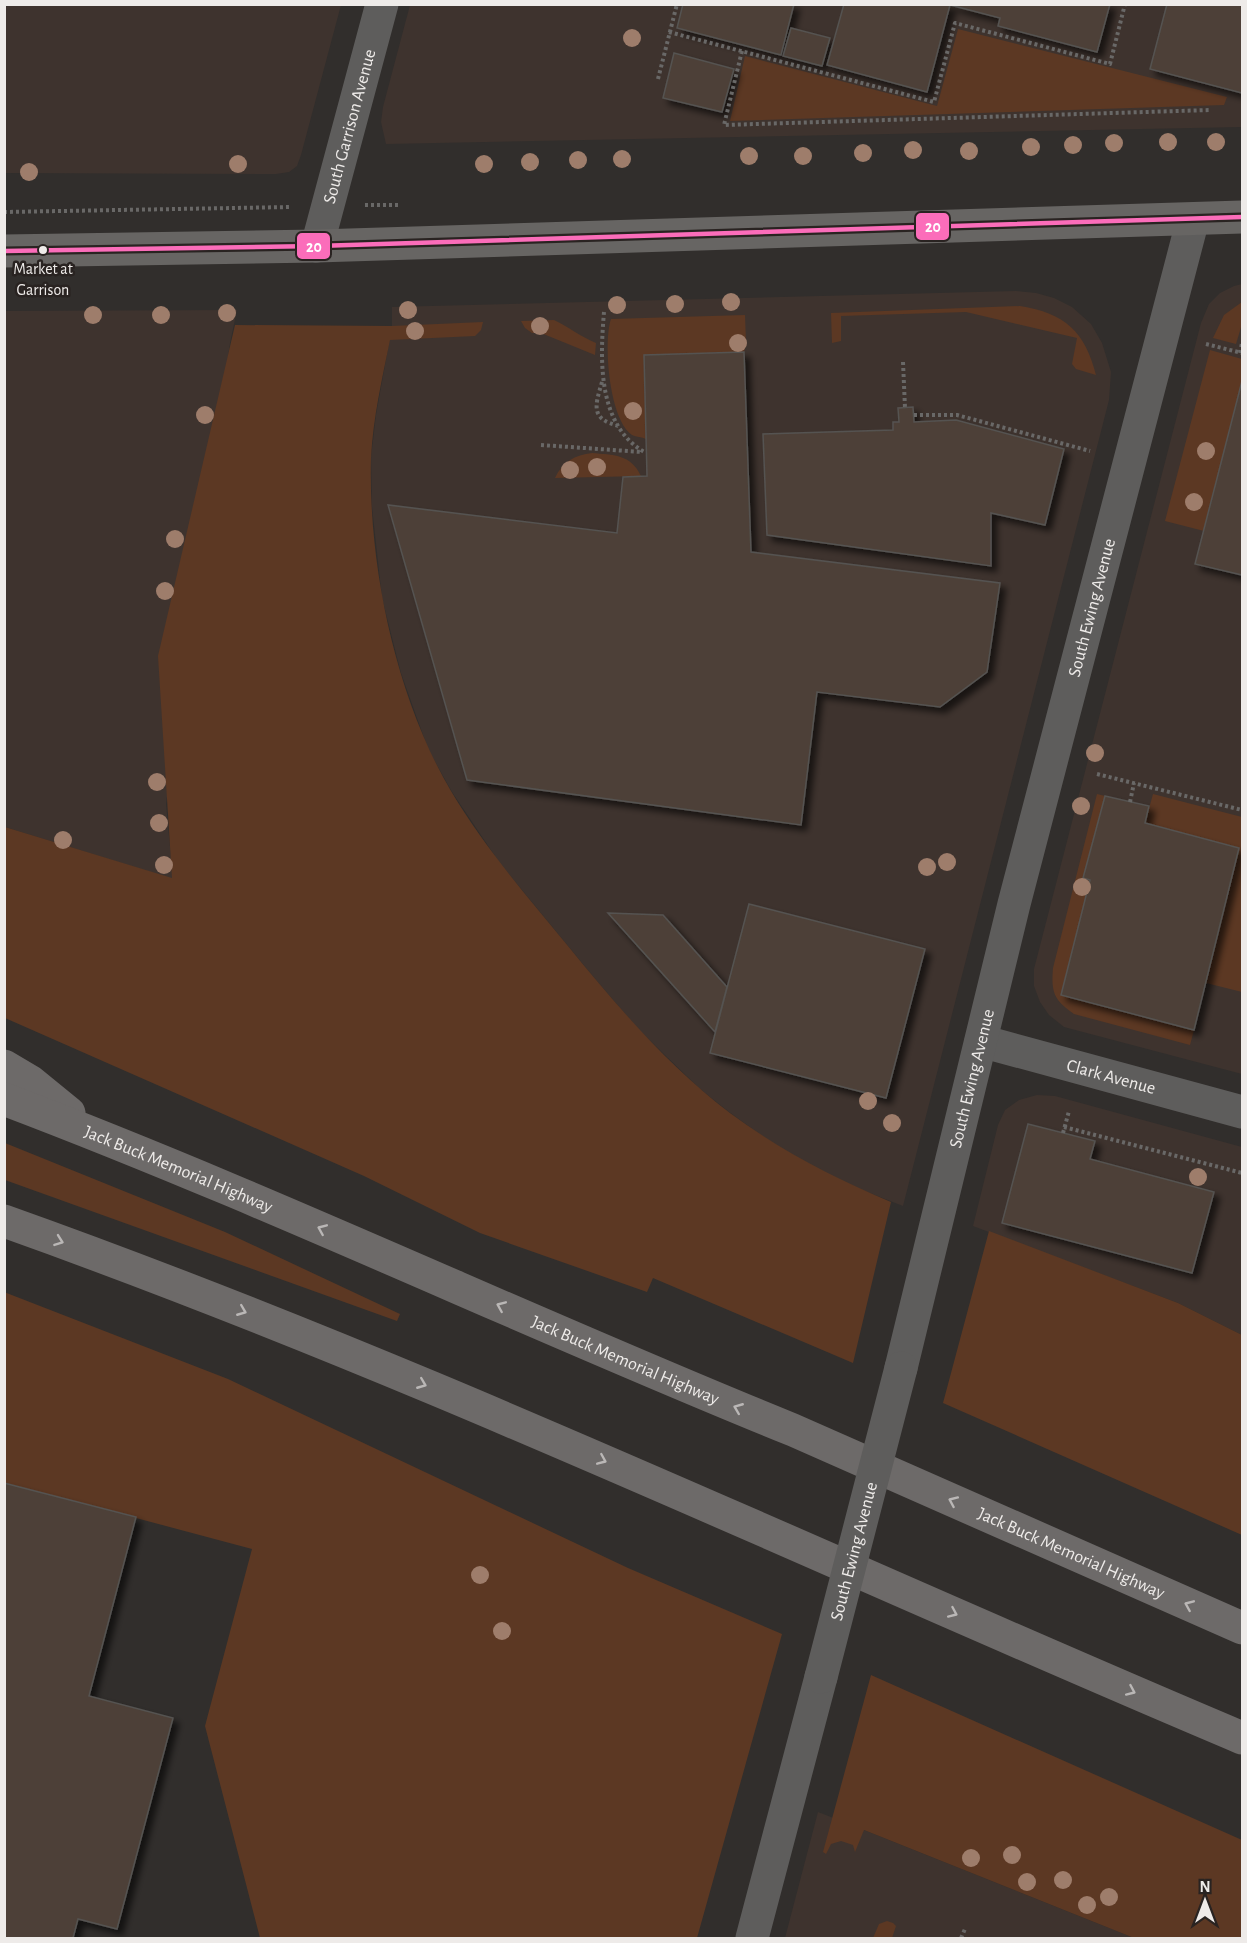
<svg xmlns="http://www.w3.org/2000/svg" width="1247" height="1943" font-family="'Alegreya Sans',sans-serif">
<defs>
<filter id="shadow"><feDropShadow dx="5.5" dy="5.5" stdDeviation="3" flood-color="#0009"/></filter>
</defs>
<rect width="100%" height="100%" fill="#312e2c"/>
<path fill="#3e332e" d="M5,4H341V5L301,155L297,166L289,172L276,174L5,173Z
M410,5H1242V127L386,144L381,122L383,107Z
M1242,284V1074L1064,1027L1049,1015L1040,1002L1034,986V969L1201,323L1209,304L1220,293L1234,286Z
M1016,291L1036,293L1054,298L1072,307L1091,324L1102,343L1111,372L1109,400L903,1206L844,1183L806,1163L768,1140L729,1112L700,1089L639,1030L596,980L499,862L452,792L428,749L401,673L382,598L372,507L371,457L376,415L392,326V307Z
M237,310L230,343L166,804L173,879L5,827L4,311Z
M1037,1095L1055,1096L1242,1147V1335L1178,1303L973,1226L998,1125L1005,1110L1019,1100Z
M818,1812L864,1830L1134,1938H785Z"/>
<path fill="#5c3823" d="M958,29L1227,97L1224,105L730,121L745,56L937,106Z
M1242,302V324L1236,344L1213,338L1224,315Z
M1020,306C1065,313 1085,332 1096,375L1076,369L1072,364L1077,338L966,312L841,316V341L832,343L831,313Z
M745,315L746,342L744,352L644,355L646,439C642,437 636,437 632,435C609,420 603,342 611,319Z
M554,320C569,327 581,337 596,343L595,355L541,333H532L525,328L521,321Z
M483,322L481,330L475,336L390,340C382,379 373,418 371,458C368,566 396,698 451,791C484,847 527,896 568,946C617,1006 669,1067 730,1113C780,1150 834,1178 891,1202L853,1363L653,1278L647,1292L480,1233L364,1176L5,1018V827L172,878L158,656L235,325L392,326Z
M1210,350L1242,359V381L1204,531L1165,521Z
M592,453C613,455 631,454 641,476L555,478C562,462 575,455 592,453Z
M1097,794L1105,796L1084,878L1090,880L1061,995L1194,1030L1190,1045L1074,1014C1054,1000 1051,993 1053,968Z
M1153,794L1242,817V992L1206,983L1239,848L1145,823Z
M5,1143L225,1232L400,1314L397,1321L5,1180Z
M989,1231L1178,1303L1242,1335V1535L943,1403Z
M4,1292L228,1379L628,1568L782,1634L697,1938H260L205,1726L252,1549L5,1483Z
M871,1675L1242,1840V1938H1134L864,1830L855,1852L853,1845L841,1841L831,1844L826,1854L823,1852Z
M887,1921L893,1923L896,1926L892,1938H873L879,1924Z"/>
<path fill="#4d4138" stroke="#555351" stroke-width="1.5" filter="url(#shadow)" d="M683,4H794L781,55L677,28Z
M844,4H1110L1097,52L998,26L1000,18L950,5L927,92L827,65Z
M1167,4H1242V93L1150,69Z
M791,28L830,38L822,66L783,56Z
M674,53L734,69L722,112L663,98Z
M744,352L751,552L1000,583L987,672L940,707L817,692L801,825L467,780L388,505L617,533L623,477L647,476L644,355Z
M1242,381V575L1195,564Z
M913,407L914,422L956,420L1064,449L1045,525L991,513V566L767,535L763,434L893,430V422H899L898,408Z
M1105,796L1149,806L1145,823L1239,848L1194,1030L1061,995L1090,880L1083,878Z
M749,904L925,949L886,1098L710,1053Z
M608,913L663,915L727,987L715,1032Z
M1028,1124L1095,1141L1090,1159L1214,1192L1192,1273L1002,1223Z
M4,1483L136,1517L89,1696L173,1718L117,1929L78,1919L73,1938H4Z"/>
<g fill="none" stroke-linecap="round" stroke-linejoin="round">
<path stroke="#696867" stroke-width="4" stroke-dasharray="3 3" stroke-linecap="butt" d="M669,32L934,102L955,23L1110,64L1125,4
M742,51L724,125L1210,110
M658,79L677,4
M365,205H399
M4,212L291,207
M604,312C600,360 597,426 646,453
M1206,344L1242,353
M1240,353L1242,343
M903,362L905,408
M602,382C595,406 590,419 619,426
M914,415H957L1090,451
M541,445L642,452
M1097,774L1242,810
M1130,802L1134,783
M1064,1127L1242,1173
M1063,1133L1069,1111
M961,1938L965,1929"/>
<g stroke="#5e5d5c" stroke-width="33">
<path id="s1" d="M317,246L382,4"/>
<path id="s2" d="M981,1041L1242,1112"/>
<path id="s3" d="M901,1368L1014,904L1193,219"/>
<path d="M752,1938L821,1677"/>
</g>
<path stroke="#676563" stroke-width="33" d="M4,251L317,246L1242,217"/>
<g stroke="#6d6a69" stroke-width="33">
<path d="M4,1066L31,1082L69,1113"/>
<path id="s4" d="M4,1099C271,1200 528,1323 793,1430L1242,1628"/>
<path d="M4,1221C426,1371 831,1565 1242,1738"/>
</g>
<path stroke="#5e5d5c" stroke-width="33" id="s5" d="M821,1677L901,1368"/>
<g stroke="#292321" stroke-width="9">
<path id="bus-1" d="M4,251L317,246L1242,217"/>
</g>
<use href="#bus-1" stroke="#fb6dba" stroke-width="4.5"/>
</g>
<g fill="#9e7d6b">
<circle cx="632" cy="38" r="9"/>
<circle cx="1168" cy="142" r="9"/>
<circle cx="1216" cy="142" r="9"/>
<circle cx="1114" cy="143" r="9"/>
<circle cx="1073" cy="145" r="9"/>
<circle cx="1031" cy="147" r="9"/>
<circle cx="913" cy="150" r="9"/>
<circle cx="969" cy="151" r="9"/>
<circle cx="863" cy="153" r="9"/>
<circle cx="749" cy="156" r="9"/>
<circle cx="803" cy="156" r="9"/>
<circle cx="622" cy="159" r="9"/>
<circle cx="578" cy="160" r="9"/>
<circle cx="530" cy="162" r="9"/>
<circle cx="238" cy="164" r="9"/>
<circle cx="484" cy="164" r="9"/>
<circle cx="29" cy="172" r="9"/>
<circle cx="731" cy="302" r="9"/>
<circle cx="675" cy="304" r="9"/>
<circle cx="617" cy="305" r="9"/>
<circle cx="408" cy="310" r="9"/>
<circle cx="227" cy="313" r="9"/>
<circle cx="93" cy="315" r="9"/>
<circle cx="161" cy="315" r="9"/>
<circle cx="540" cy="326" r="9"/>
<circle cx="415" cy="331" r="9"/>
<circle cx="738" cy="343" r="9"/>
<circle cx="633" cy="411" r="9"/>
<circle cx="205" cy="415" r="9"/>
<circle cx="1206" cy="451" r="9"/>
<circle cx="597" cy="467" r="9"/>
<circle cx="570" cy="470" r="9"/>
<circle cx="1194" cy="502" r="9"/>
<circle cx="175" cy="539" r="9"/>
<circle cx="165" cy="591" r="9"/>
<circle cx="1095" cy="753" r="9"/>
<circle cx="157" cy="782" r="9"/>
<circle cx="1081" cy="806" r="9"/>
<circle cx="159" cy="823" r="9"/>
<circle cx="63" cy="840" r="9"/>
<circle cx="947" cy="862" r="9"/>
<circle cx="164" cy="865" r="9"/>
<circle cx="927" cy="867" r="9"/>
<circle cx="1082" cy="887" r="9"/>
<circle cx="868" cy="1101" r="9"/>
<circle cx="892" cy="1123" r="9"/>
<circle cx="1198" cy="1177" r="9"/>
<circle cx="480" cy="1575" r="9"/>
<circle cx="502" cy="1631" r="9"/>
<circle cx="1012" cy="1855" r="9"/>
<circle cx="971" cy="1858" r="9"/>
<circle cx="1063" cy="1880" r="9"/>
<circle cx="1027" cy="1882" r="9"/>
<circle cx="1109" cy="1897" r="9"/>
<circle cx="1087" cy="1905" r="9"/>
</g>
<defs><path id="oneway-chevron" d="M-2-3.5L2.5 0L-2 3.5" fill="none" stroke-width="1.6" stroke-linecap="round" stroke-linejoin="round" transform="scale(1.5)"/></defs>
<g stroke="#bab7b6">
<use href="#oneway-chevron" transform="translate(322 1229) rotate(-157)"/>
<use href="#oneway-chevron" transform="translate(59 1241) rotate(20)"/>
<use href="#oneway-chevron" transform="translate(501 1306) rotate(-157)"/>
<use href="#oneway-chevron" transform="translate(242 1311) rotate(22)"/>
<use href="#oneway-chevron" transform="translate(422 1384) rotate(22)"/>
<use href="#oneway-chevron" transform="translate(738 1408) rotate(-158)"/>
<use href="#oneway-chevron" transform="translate(602 1460) rotate(23)"/>
<use href="#oneway-chevron" transform="translate(953 1501) rotate(-156)"/>
<use href="#oneway-chevron" transform="translate(1189 1605) rotate(-157)"/>
<use href="#oneway-chevron" transform="translate(953 1613) rotate(24)"/>
<use href="#oneway-chevron" transform="translate(1131 1691) rotate(24)"/>
</g>
<circle fill="#eeebe9" stroke="#292321" stroke-width="2" cx="43" cy="250" r="5"/>
<g text-anchor="middle" stroke-width="5" stroke-linejoin="round" paint-order="stroke">
<g font-size="16" fill="#eeebe9" stroke="#292321">
<text x="43" y="274">Market at<tspan x="43" dy="21">Garrison</tspan></text>
</g>
<g font-size="18" fill="#eeebe9" stroke="#292321">
<text dy="6" stroke="none"><textPath href="#s1" startOffset="124">South Garrison Avenue</textPath></text>
<text dy="6" stroke="none"><textPath href="#s3" startOffset="784">South Ewing Avenue</textPath></text>
<text dy="6" stroke="none"><textPath href="#s2" startOffset="135">Clark Avenue</textPath></text>
<text dy="6" stroke="none"><textPath href="#s3" startOffset="298">South Ewing Avenue</textPath></text>
<text dy="6" stroke="none"><textPath href="#s4" startOffset="188">Jack Buck Memorial Highway</textPath></text>
<text dy="6" stroke="none"><textPath href="#s4" startOffset="674">Jack Buck Memorial Highway</textPath></text>
<text dy="6" stroke="none"><textPath href="#s5" startOffset="130">South Ewing Avenue</textPath></text>
<text dy="6" stroke="none"><textPath href="#s4" startOffset="1160">Jack Buck Memorial Highway</textPath></text>
</g>
</g>
<g stroke="#292321" stroke-width="2">
<rect x="915" y="212" width="35" height="29" rx="6" fill="#fb6dba"/>
<rect x="296" y="232" width="35" height="28" rx="6" fill="#fb6dba"/>
</g>
<g font-size="16" text-anchor="middle" font-weight="bold" fill="#fff">
<text x="933" y="232">20</text>
<text x="314" y="252">20</text>
</g>
<rect width="1247" height="1943" fill="none" stroke="#eeebe9" stroke-width="12"/>
<g transform="translate(1205 1901)" stroke="#292321" stroke-width="4.5" paint-order="stroke">
<path d="M0-4.5L10 22L0 15L-10 22Z" fill="#eeebe9"/>
<text y="-9" font-size="16" font-weight="bold" text-anchor="middle" fill="#eeebe9">N</text>
</g>
</svg>
